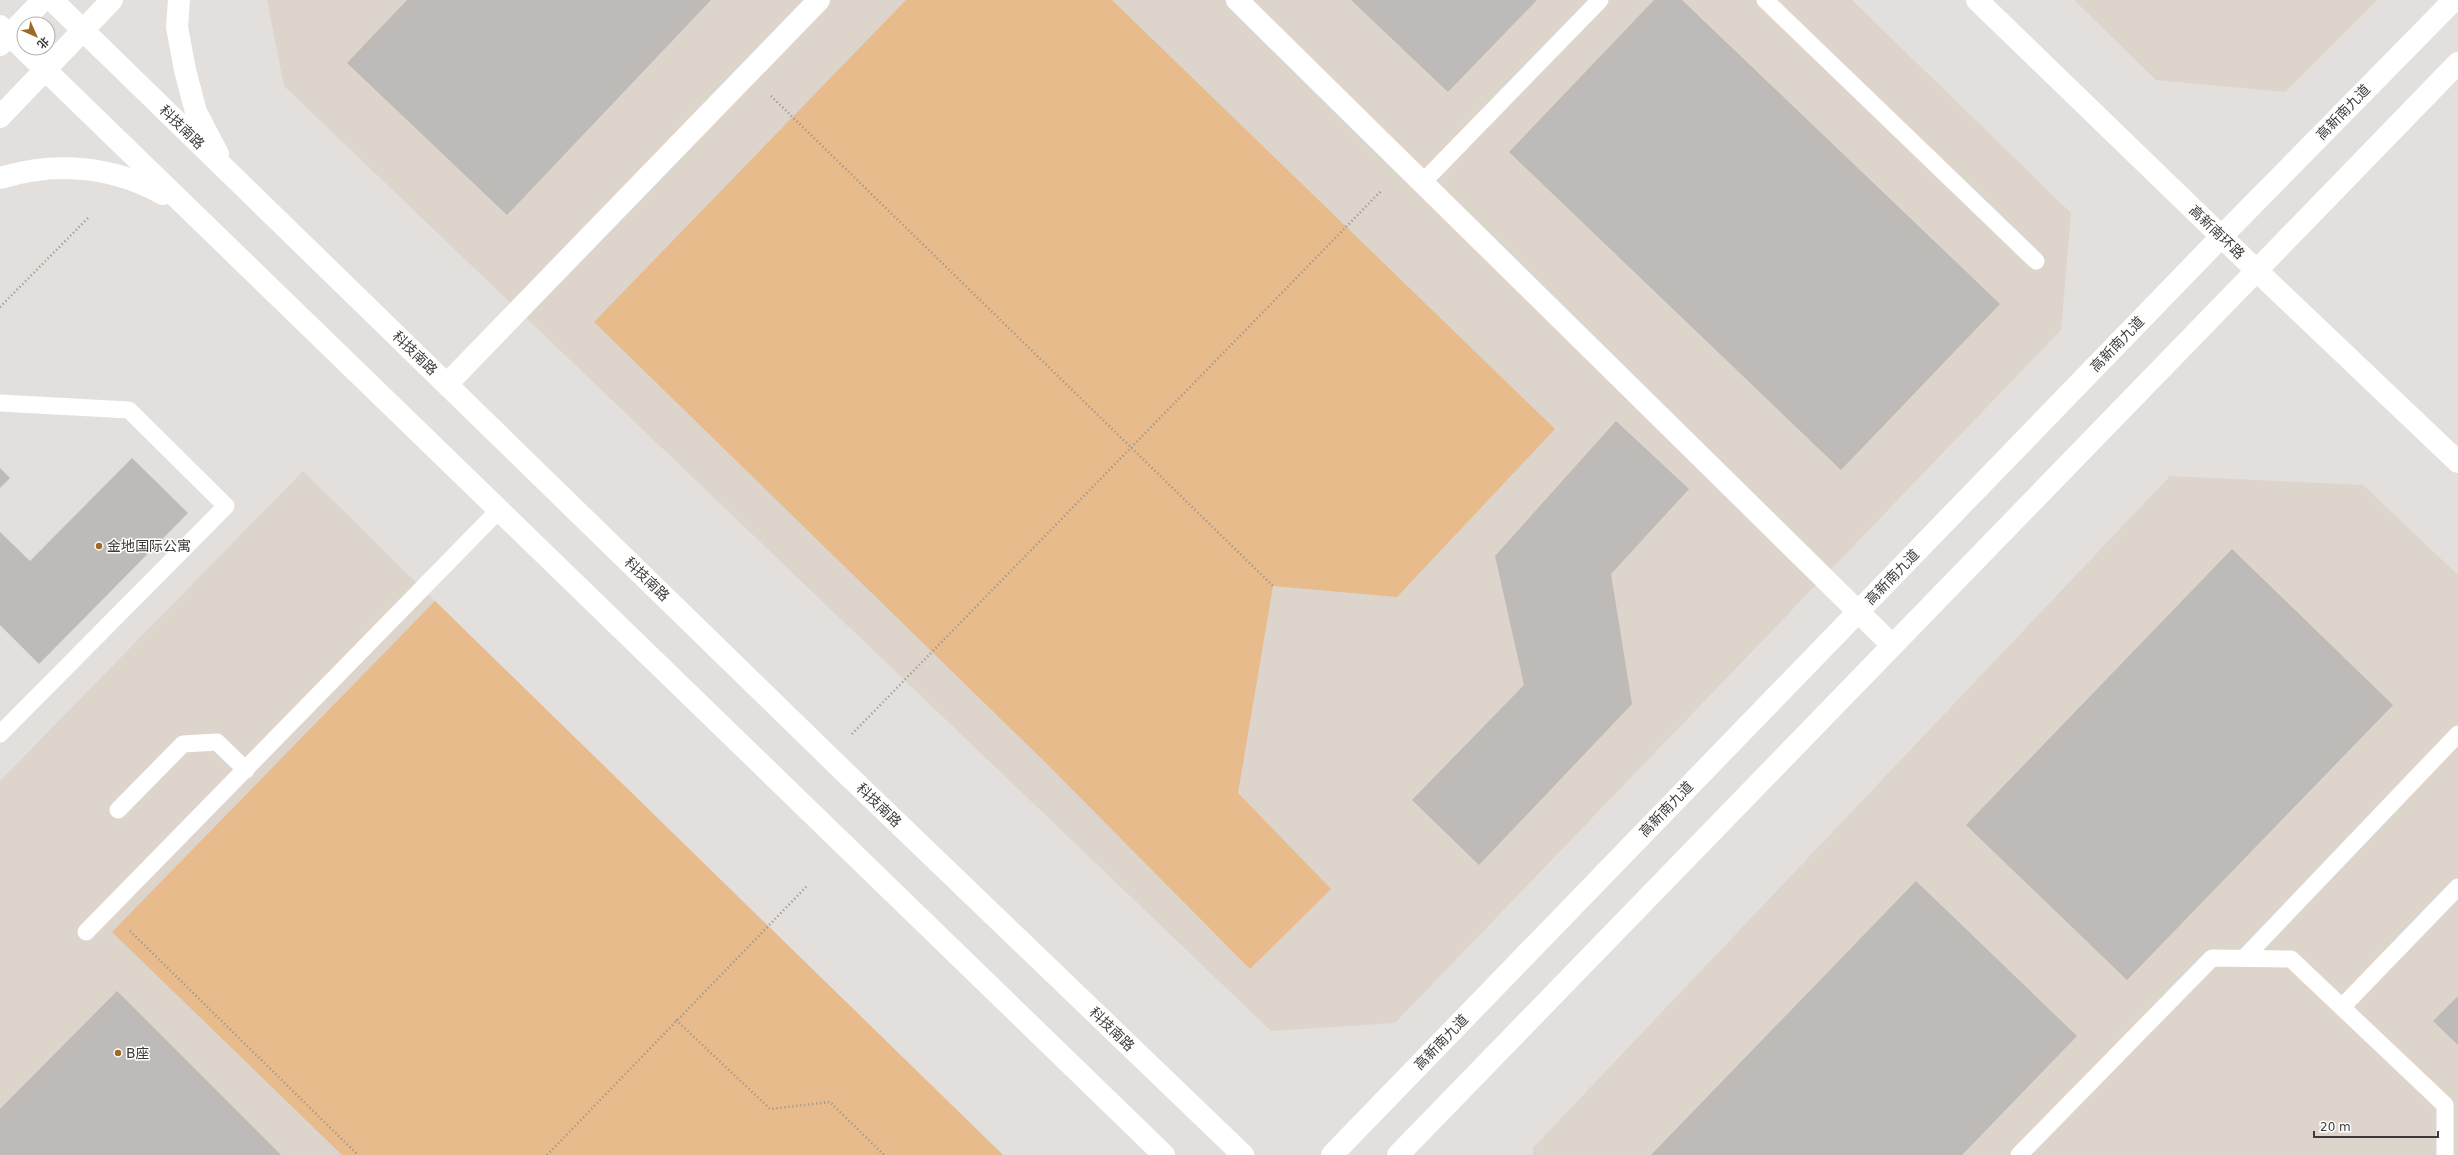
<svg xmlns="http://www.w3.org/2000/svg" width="2458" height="1155" font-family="'DejaVu Sans','Noto Sans SC',sans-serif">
<rect width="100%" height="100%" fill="#e3dfdc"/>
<path fill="#ddd4cb" d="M267,0H1852L2071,213L2061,330L1395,1023L1271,1031L284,86Z
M2074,0H2377L2285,92L2156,80Z
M303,471L435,601L1003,1155H0V781Z
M2170,476L2363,485L2458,575V1155H1533V1148Z"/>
<path fill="#e7bb8c" d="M906,0H1112L1555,429L1397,597L1273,586L1238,793L1331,889L1250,969L1046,763L594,322Z
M435,601L1003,1155H342L112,932Z"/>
<path fill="#bdbab7" d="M407,0H711L507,215L347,63Z
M1351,0H1537L1448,92Z
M1654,0H1682L2000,304L1841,470L1509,152Z
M1616,421L1689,489L1611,574L1632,704L1479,865L1412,800L1524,685L1495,556Z
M132,458L188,513L39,664L0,625V532L30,561Z
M0,468L10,478L0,488Z
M2232,549L2393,705L2127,980L1966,825Z
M1916,881L2077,1036L1962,1155H1651Z
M117,991L281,1155H0V1109Z
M2458,996V1045L2433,1021Z"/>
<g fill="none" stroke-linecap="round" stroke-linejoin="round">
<path stroke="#93908d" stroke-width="2.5" stroke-dasharray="1 3" stroke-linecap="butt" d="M771,96L1273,586
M0,307L89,217
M852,734L1382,190
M130,931L358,1155
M676,1020L770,1109L830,1102L884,1155
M547,1155L807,886"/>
<path stroke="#fff" stroke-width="17" d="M1765,0L2036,261
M1423,182L1600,0
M0,403L129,410L226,506L0,734
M118,810L183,744L217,742L246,770
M86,932L499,510
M2244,958L2458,734
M2342,1007L2458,887
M2019,1155L2212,958L2291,959L2445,1105V1155"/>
<path stroke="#fff" stroke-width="22" d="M1237,0L1892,645
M447,384L819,0"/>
<path stroke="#fff" stroke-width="22" d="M52,0L829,757L1243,1155
M179,0L177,27L185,70L196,112L218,154
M1977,0L2256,270L2458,462
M0,26L1164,1155
M0,45L43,0
M0,117L112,0
M0,178C56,161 112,166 163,194
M1332,1155L2221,237L2454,0
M1398,1155L2458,63"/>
</g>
<g fill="#a06924" stroke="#fff" stroke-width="1.5">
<circle cx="99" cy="546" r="4"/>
<circle cx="118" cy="1053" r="4"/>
</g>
<g text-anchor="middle" stroke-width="3" stroke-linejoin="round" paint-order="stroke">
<g font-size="14" fill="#3c3b39" stroke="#fff">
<text transform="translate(2343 112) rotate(-46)" y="5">高新南九道</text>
<text transform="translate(182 127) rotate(44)" y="5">科技南路</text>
<text transform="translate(2217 232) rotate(44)" y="5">高新南环路</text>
<text transform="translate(2117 344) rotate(-46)" y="5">高新南九道</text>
<text transform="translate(415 353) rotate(44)" y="5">科技南路</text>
<text transform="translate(1892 577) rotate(-46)" y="5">高新南九道</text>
<text transform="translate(647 579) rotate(44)" y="5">科技南路</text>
<text transform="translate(879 805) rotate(44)" y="5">科技南路</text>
<text transform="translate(1666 809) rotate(-46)" y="5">高新南九道</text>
<text transform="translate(1112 1029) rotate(44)" y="5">科技南路</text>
<text transform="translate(1441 1042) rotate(-46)" y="5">高新南九道</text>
</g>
<g font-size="14" fill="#3c3b39" stroke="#fff" text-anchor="start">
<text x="107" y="551">金地国际公寓</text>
<text x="126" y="1058">B座</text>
</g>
</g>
<g transform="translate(36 36) rotate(135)"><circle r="19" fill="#ffffff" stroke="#b1b1b0"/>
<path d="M0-3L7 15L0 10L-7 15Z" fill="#a06924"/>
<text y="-6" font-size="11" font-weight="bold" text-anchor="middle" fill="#3c3b39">北</text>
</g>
<path d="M2314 1131v6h124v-6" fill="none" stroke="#3c3b39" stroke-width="2"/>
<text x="2320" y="1131" font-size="12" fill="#3c3b39" stroke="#ffffff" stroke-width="3" paint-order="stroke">20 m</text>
</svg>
